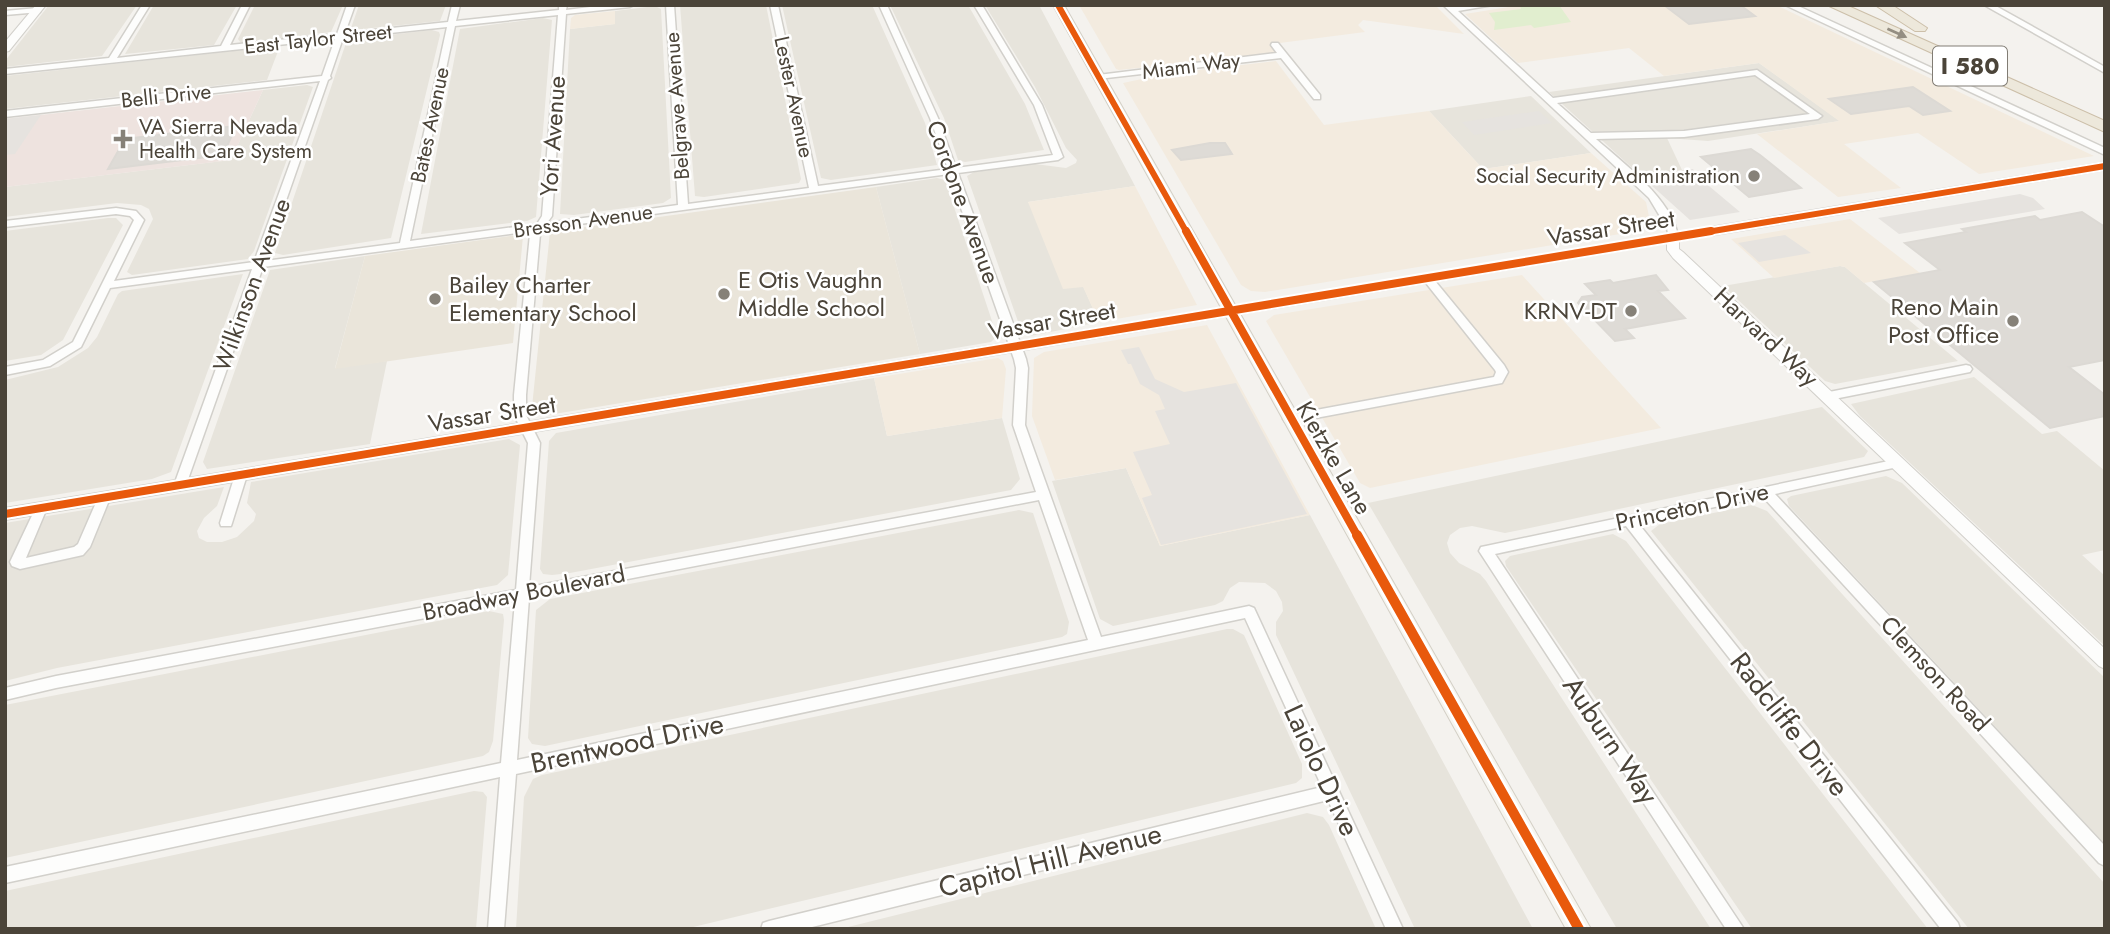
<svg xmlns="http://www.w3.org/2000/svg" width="2110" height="934" font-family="Jost,sans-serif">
<rect width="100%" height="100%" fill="#f4f2ee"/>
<path fill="#e7e4dc" d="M49,5H137L102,56L5,67V61Z
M154,5H237L214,45L125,54Z
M255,5H343L331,32L241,43L238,39Z
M359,5H446L440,21L353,30L351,28Z
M680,5H766L801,179L799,183L704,197L695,196Z
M782,5H872L925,123L937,165L831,180L821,178Z
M890,5H968L1025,104L1044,150L965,162L958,160L944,118Z
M985,5H1039L1135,186L1028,202L1083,286L1099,322L1036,335L1029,336L1021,330L967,176L974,172L1035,164L1066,168L1076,163L1077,160L1066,148L1035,87Z
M655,6L661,9L671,198L663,203L574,215L560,214L570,29L615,24V11Z
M543,18L552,20L536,217L527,221L421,234L460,29Z
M432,30L439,32L440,35L391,238L283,255L275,253L346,43L355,39Z
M280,46L267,80L5,109V76Z
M1759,63L1840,121L1708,141L1667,138L1682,170L1641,176L1549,92Z
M307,85L313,87L254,251L248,259L132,275L127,272L153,219L149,209L141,205L117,203L5,217V187L231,160L263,90Z
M1531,96L1591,153L1483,169L1429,111Z
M937,178L945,180L997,336L991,342L920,354L876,187Z
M108,218H116L123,225L63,340L41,355L5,361V231Z
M365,256L335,368L387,361L370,444L207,469L203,462L270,270Z
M1840,266L1845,267L1958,361L1835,384L1825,381L1723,286Z
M243,274L171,472L152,479L5,503V380L58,367L88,348L97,337L118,294L122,291Z
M1974,377L2042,434L2057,431L2105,471V550L2082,555L2105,576V646L1860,416L1851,404Z
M874,378L887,436L1002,418L1020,479L1011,490L570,573L552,575L543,574L540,569L549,441L556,433Z
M1822,407L1868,451L1864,457L1520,530L1505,533L1472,526L1460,528L1450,535L1447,543L1450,553L1459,563L1480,574L1486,581L1711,929H1617L1368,503Z
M509,439L520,445L508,575L497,585L57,668L5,681V523L224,487L217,506L204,518L197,531L199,538L207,542H222L237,537L254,521L256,514L247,503L251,482Z
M1126,468L1160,546L1310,515L1533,929H1415L1276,635V622L1283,611L1282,602L1276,591L1265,583L1239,582L1230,588L1223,601L1215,605L1113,626L1100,619L1052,481Z
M1886,476L1902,483L2105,678V844L1789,506L1787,499L1791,496Z
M1752,505L1767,511L2105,884V929H1969L1651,531L1660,524Z
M1019,510L1033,513L1069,622L1067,634L1062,637L545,746L532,744L528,738L536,610L550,599Z
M1613,534L1626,541L1928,929H1752L1506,566L1505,561L1510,556Z
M489,611L503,614L504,620L493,741L489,752L483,756L5,858V705Z
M1227,629H1233L1244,635L1302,764V778L1296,783L685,929H516L524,797L533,779L542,775Z
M474,791L483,792L487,797L476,929H5V891Z
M1307,813L1323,817L1329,825L1376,929H840Z"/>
<path fill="#f3ebdf" d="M1079,5H1435L1464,34L1363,20L1358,25L1365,32L1272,44L1278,53L1119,70L1116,69Z
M1521,5H1776L2094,156L1979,174L1918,133L1844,144L1901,188L1838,197L1757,134L1839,121L1759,63L1664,76L1629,48L1518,63L1465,14Z
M615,11V24L570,29L571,18L575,15Z
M1276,61L1324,125L1429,111L1483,169L1591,153L1646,202L1651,226L1620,234L1265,292L1251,291L1241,285L1123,83L1165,74Z
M1135,186L1197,305L1099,322L1083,287L1063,289L1028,202Z
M1850,219L1920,273L1864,283L1845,267L1840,266L1774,278L1731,239Z
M1522,275L1661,428L1370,488L1360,483L1266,321L1274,315Z
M1207,325L1310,515L1160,546L1126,468L1055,480L1032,416L1034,358L1044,352Z
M998,358L1003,361L1006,369L1002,418L887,436L874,378Z"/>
<path fill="#eae5da" d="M876,187L920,354L548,415L535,413L532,407L550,232Z
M518,235L523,236L513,343L335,369L365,256Z"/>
<path fill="#eee3df" d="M263,90L231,160L5,187V119Z"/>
<path fill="#e1eecf" d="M1527,5H1559L1571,22L1534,28L1531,25L1494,30L1495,22L1489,13L1521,9L1520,6Z"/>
<path fill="#e6e3df" d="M1539,111L1552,123L1474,135L1462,122Z
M41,115L15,154L5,155V119Z
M1693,169L1697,176L1740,212L1690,220L1641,176Z
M2020,194L2033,198L2045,209L1899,234L1878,218Z
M1785,235L1811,253L1759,262L1738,243Z
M1139,347L1155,379L1184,392L1236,383L1307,514L1161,545L1142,498L1152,495L1133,452L1170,444L1155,411L1165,409L1159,395L1140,384L1131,364H1128L1121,350Z"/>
<path fill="#dedbd6" stroke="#dcd9d4" stroke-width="2" d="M1664,5H1740L1755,16L1689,24Z
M1913,87L1950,111L1923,115L1909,106L1851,114L1829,99Z
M236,126L223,155L108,169L125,139Z
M1210,143H1225L1232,154L1181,160L1172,150Z
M1751,149L1760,155L1801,188L1749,197L1701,157Z
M2082,212L2105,227V360L2069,367L2105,395V416L2050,428L1874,282L1940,270L1905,243L1966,232L1962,229L2035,216L2040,220Z
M1656,275L1668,290L1658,291L1685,318L1625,329L1634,338L1615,341L1578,303L1582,297L1596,295L1585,284L1610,280L1613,283Z"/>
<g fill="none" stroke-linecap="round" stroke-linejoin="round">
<g stroke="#d2d0cb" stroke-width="3">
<path id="minor" d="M142,5H150L117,58L221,46L242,5H250L230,45L337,34L347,5H355L345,33L448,22L452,5H460L456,21L559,10V5H567L566,10L606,5H634L630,7L566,14L552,216L547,223L678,205L666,5H674L688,204L809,188L770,5H778L818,186L948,169L930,118L879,5H887L938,118L956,168L1053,155L1034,105L974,5H982L1042,105L1063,157L1058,160L958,173L1026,359L1028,368L1025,425L1101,637L1249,606L1254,608L1403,929H1386L1328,800L804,929H761L763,923L769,921L1322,787L1245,618L516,774L504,929H488L500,777L5,883V867L501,763L515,601L56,688L5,700V688L56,676L516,590L528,443L514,415V395L530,234L532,231L263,267L186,485L180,490L174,485L252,269L110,288L81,347L50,366L5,375V367L43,360L73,342L134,220L130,216L116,214L5,227V221L116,208L136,211L144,220L114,281L254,262L320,81L5,117V111L322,76L335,39L5,74V69L109,58ZM558,15L542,216L537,224L410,241L455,26ZM447,27L400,243L265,261L328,80L331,78L330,76L343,38ZM949,174L1014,359L1016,368L1013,425L1036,492L529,587L540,443L526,415V395L540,234L543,229ZM1039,500L1088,640L517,760L529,598Z
M1443,5H1452L1454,7L1493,5L1458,11L1553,98L1757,70L1822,116L1818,119L1684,137L1596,139C1622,162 1674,201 1678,237L1673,240L1669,239L1667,228L1649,198ZM1755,75L1810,114L1684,131L1591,133L1557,103Z
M1785,5H1796L2105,148V155Z
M1984,5H1994L2105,67V73Z
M37,8H40V12L5,15V11Z
M1272,43H1278L1320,95V99H1314L1281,58L1098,79L1094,77L1098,75L1277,53L1271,45Z
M1427,275L1431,276L1504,365L1508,372L1502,383L1289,423L1285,422L1283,419L1289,415L1494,377L1496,372L1495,370L1422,278Z
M1966,365L1970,366L1972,369L1970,372L1829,400L1823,396L1829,392Z
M1898,459L1902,460L1904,463L1902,466L1775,494L2105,846V866L2099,863L1763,497L1638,523L1958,923L1960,929H1941L1626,526L1495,554L1744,929H1726L1479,551L1481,547L1486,546Z
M241,471L247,475L232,523L231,526H221L220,523L235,475Z
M104,493L108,495L110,498L90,547L83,555L20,569L12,566L10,562L37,505H45L47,508L26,558L74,547L78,544L98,498L100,495Z"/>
</g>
<g stroke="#d2d0cb" stroke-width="2">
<path id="tertiary" d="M36,5H46L9,51L5,52V42Z
M2105,162V170L1679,241V249L1683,252L2105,649V669L2099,666L1673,258L1667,250V243L5,520V508Z"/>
</g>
<g stroke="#d3cfc5" stroke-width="2">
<path id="secondary" d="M1053,5H1064L1591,929H1566Z"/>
</g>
<g stroke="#ccbfa9" stroke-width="2">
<path id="motorway" d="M1827,5H1846L2105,121V132Z
M1875,5H1892L1927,28L1925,31H1915Z"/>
</g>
<use href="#minor" fill="#fdfdfc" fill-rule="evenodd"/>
<use href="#tertiary" fill="#fdfdfc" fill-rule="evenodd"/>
<use href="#secondary" fill="#f7f6f1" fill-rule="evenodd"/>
<use href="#motorway" fill="#ede8db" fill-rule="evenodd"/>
<g stroke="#fff" stroke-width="10">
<path id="cycleway-far2" d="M1058,5L1187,233
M1701,233L2105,166"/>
</g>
<g stroke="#fff" stroke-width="12">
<path id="cycleway-far1" d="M1186,231L1358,537
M5,514L1711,231"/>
</g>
<g stroke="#fff" stroke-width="15">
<path id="cycleway" d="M1357,535L1579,929"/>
</g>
<use href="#cycleway-far2" stroke="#e8590c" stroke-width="6"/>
<use href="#cycleway-far1" stroke="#e8590c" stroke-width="8"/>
<use href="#cycleway" stroke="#e8590c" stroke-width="10"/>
</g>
<defs><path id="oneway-solid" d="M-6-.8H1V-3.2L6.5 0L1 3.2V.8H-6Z" transform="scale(1.75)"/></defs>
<use fill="#948e82" href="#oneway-solid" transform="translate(1897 33) rotate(24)"/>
<g fill="#868178" stroke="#fff" stroke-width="2.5">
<path d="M119.5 128.5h7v7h7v7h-7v7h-7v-7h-7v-7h7z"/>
<circle cx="1754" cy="176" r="7"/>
<circle cx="724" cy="294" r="7"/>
<circle cx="435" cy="299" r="7"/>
<circle cx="1631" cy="311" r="7"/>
<circle cx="2013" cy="321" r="7"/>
</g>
<g text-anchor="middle" stroke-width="5" stroke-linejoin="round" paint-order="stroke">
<g font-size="21" fill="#4b4439" stroke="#fff">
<text transform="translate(318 39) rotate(-6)" y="7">East Taylor Street</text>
<text transform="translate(1191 66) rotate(-7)" y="7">Miami Way</text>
<text transform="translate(166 96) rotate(-6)" y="7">Belli Drive</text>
<text transform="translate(794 97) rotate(78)" y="7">Lester Avenue</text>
<text transform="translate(677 106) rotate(-94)" y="7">Belgrave Avenue</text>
<text transform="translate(430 125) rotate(-78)" y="7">Bates Avenue</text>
<text transform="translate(583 221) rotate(-8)" y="7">Bresson Avenue</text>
</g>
<g font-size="21" fill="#4b4439" stroke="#fff" text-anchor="start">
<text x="139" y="134">VA Sierra Nevada<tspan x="139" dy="24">Health Care System</tspan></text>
<text x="1740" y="183" text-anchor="end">Social Security Administration</text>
</g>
<rect fill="#fff" stroke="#817c74" stroke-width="2" x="1933" y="46.5" width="74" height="39" rx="5"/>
<g font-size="23" font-weight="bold" fill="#4b4439">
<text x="1970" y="74">I 580</text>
</g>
<g font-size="24" fill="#4b4439" stroke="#fff">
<text transform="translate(553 136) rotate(-86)" y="8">Yori Avenue</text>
<text transform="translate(963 202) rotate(70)" y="8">Cordone Avenue</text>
<text transform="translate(1611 228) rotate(-9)" y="8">Vassar Street</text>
<text transform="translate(252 285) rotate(-70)" y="8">Wilkinson Avenue</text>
<text transform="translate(1052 321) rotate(-10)" y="8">Vassar Street</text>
<text transform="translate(1766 337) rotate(43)" y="8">Harvard Way</text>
<text transform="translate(492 414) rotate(-9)" y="8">Vassar Street</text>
<text transform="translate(1334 458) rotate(60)" y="8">Kietzke Lane</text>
<text transform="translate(1692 507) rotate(-12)" y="8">Princeton Drive</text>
<text transform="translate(524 593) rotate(-11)" y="8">Broadway Boulevard</text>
<text transform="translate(1935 674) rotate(47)" y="8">Clemson Road</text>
</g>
<g font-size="24" fill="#4b4439" stroke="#fff" text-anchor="start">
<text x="738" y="288">E Otis Vaughn<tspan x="738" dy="28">Middle School</tspan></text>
<text x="449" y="293">Bailey Charter<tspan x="449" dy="28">Elementary School</tspan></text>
<text x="1999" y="315" text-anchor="end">Reno Main<tspan x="1999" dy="28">Post Office</tspan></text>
<text x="1617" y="319" text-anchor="end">KRNV-DT</text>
</g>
<g font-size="28" fill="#4b4439" stroke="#fff">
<text transform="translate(1790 724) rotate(52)" y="10">Radcliffe Drive</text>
<text transform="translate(1611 740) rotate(56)" y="10">Auburn Way</text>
<text transform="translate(627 743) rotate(-12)" y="10">Brentwood Drive</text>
<text transform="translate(1322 770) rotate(65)" y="10">Laiolo Drive</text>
<text transform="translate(1050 860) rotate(-14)" y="10">Capitol Hill Avenue</text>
</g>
</g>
<rect width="2110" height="934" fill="none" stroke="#4b4439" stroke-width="14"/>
</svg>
